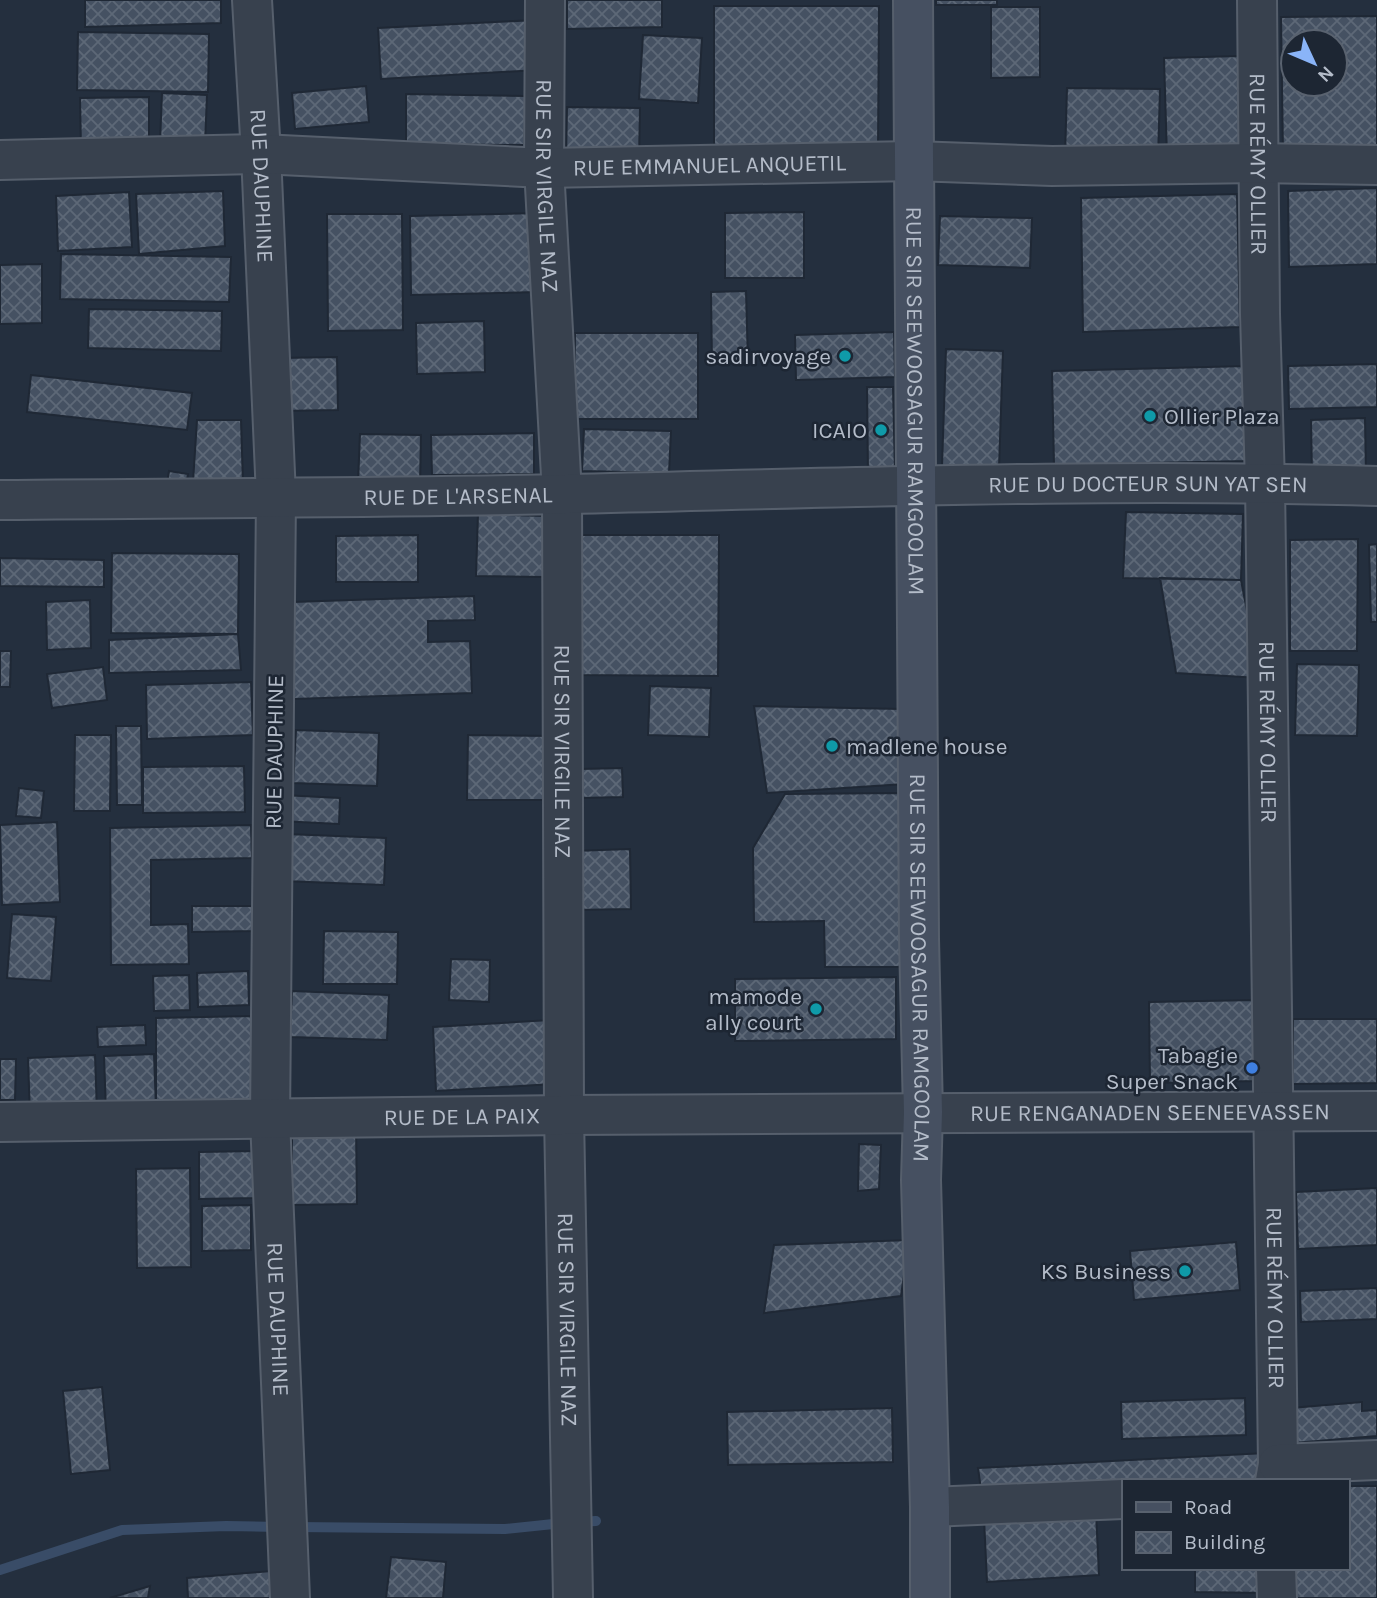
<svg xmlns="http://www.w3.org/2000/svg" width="1377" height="1598" font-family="Karla,sans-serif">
<defs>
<pattern id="building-cross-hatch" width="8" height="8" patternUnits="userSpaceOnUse" patternTransform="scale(1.75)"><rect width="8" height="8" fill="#455162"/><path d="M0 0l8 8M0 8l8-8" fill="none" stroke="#5d6877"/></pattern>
</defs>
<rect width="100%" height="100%" fill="#242f3e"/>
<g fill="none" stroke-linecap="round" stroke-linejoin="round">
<path stroke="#394c67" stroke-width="10" d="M578,1522L596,1521
M295,1527L505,1529L563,1523
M0,1570L122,1530L226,1526L280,1527"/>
</g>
<path fill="url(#building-cross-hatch)" stroke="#1f2835" stroke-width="2" fill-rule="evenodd" d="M85,0H221V23L85,27Z
M567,0H662V27L567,29Z
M936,0H997V5H936Z
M714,6H879L878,151H714Z
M991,7H1040V77L991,78Z
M1377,16V154L1283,155L1281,17ZM1293,42H1335V84H1293Z
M535,20L538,70L381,79L378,28Z
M78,32L209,34L208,92L77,90Z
M643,35L702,38L698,103L639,99Z
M1239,56L1241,154L1167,157L1164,58Z
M366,86L369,122L295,129L292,93Z
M1067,88L1160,89L1158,159L1065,157Z
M162,93L207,95L205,144L160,142Z
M406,94L526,96L524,145L406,144Z
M149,97V147L81,149L80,98Z
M567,107L640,108L639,159H566Z
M1377,188V264L1289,267L1288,191Z
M223,191L225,246L139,254L136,194Z
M129,192L132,247L58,251L56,196Z
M1237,194L1240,327L1083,332L1081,198Z
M804,212V278H725V213Z
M538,213L540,292L411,295L410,216Z
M327,214H402L403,330L328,331Z
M940,216L1032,218L1030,268L938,265Z
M61,254L231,257L229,302L60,299Z
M42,264V323L0,324V265Z
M746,291L748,363L712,364L711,292Z
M89,309L222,311L221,351L88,348Z
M484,321L485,372L417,374L416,323Z
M894,332L895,377L796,380L795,335Z
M575,333H698V419H574Z
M946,349L1003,351L999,468L942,466Z
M337,357L338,410L280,411L279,358Z
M1377,364V407L1289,409L1288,366Z
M1246,366L1247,461L1054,465L1052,371Z
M31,375L192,393L187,430L27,412Z
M867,387H893L895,473L868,474Z
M1365,418L1366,475L1312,476L1311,420Z
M197,420H241L243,484L193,482Z
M584,429L671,431L669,473L582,471Z
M534,433V474L432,475L431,435Z
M360,434L421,435L420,485L358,483Z
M169,471L188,474L185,494L166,490Z
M1126,512L1243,514L1241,580L1123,578Z
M478,514L546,516L544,577L476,576Z
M418,535V582H336V536Z
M572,535H719L718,676L571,675Z
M1358,539L1357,651H1290V540Z
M1377,544V622H1371L1369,545Z
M112,553L239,554L238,634L111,633Z
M0,558L104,560V587L0,586Z
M1160,578L1241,580L1260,678L1176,673Z
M474,596L475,620L428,621V642L470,641L472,693L294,699L292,602Z
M90,600L91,648L47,650L46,602Z
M238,634L241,670L109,673V640Z
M0,651H11L10,687H0Z
M1297,664L1359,665L1357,736L1295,735Z
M103,667L107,700L52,708L47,674Z
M251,682L253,735L147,739L146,685Z
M650,686L711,688L709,737L648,735Z
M754,706L902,709L905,784L767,793Z
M116,726H141L142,805H117Z
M296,730L379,733L377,786L293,783Z
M75,735H111L110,811H74Z
M468,735L552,736L551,800H467Z
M244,766L245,812L143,813V767Z
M622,768L623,797L581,798L580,769Z
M19,788L44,791L41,818L16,816Z
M901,793V967H825L824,921L754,922L753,848L785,794Z
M282,795L340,798L339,824L280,821Z
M57,822L60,902L2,905L0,825Z
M251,825L252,858L151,860V925L188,924L189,964L111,965L110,828Z
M286,834L386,838L384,885L284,881Z
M630,849L631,909L574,910L573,851Z
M192,906H256V931L192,932Z
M12,914L56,917L51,981L7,978Z
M324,931L398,932L397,984H323Z
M451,959L490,960L489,1002L449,1000Z
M248,971L249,1005L198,1007L197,973Z
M189,975L190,1010L154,1011L153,976Z
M896,977V1039L735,1041V979Z
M292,991L389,995L387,1040L290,1037Z
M1256,1000L1257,1081L1150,1083L1149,1002Z
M252,1016L253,1107L156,1108V1018Z
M1293,1019H1377V1083L1293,1084Z
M550,1020L553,1084L436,1091L433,1027Z
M145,1025L146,1045L98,1047L97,1027Z
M154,1054L156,1108L106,1111L104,1056Z
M95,1055L97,1113L30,1116L28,1058Z
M0,1059H16L15,1100H0Z
M356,1125L357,1204L292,1205V1127Z
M859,1144L881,1145L879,1189L858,1191Z
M256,1151V1198L199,1199V1152Z
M190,1168L191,1267L137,1268L136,1169Z
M1377,1188V1245L1298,1249L1296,1192Z
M251,1205V1250L202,1251V1206Z
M909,1240L901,1296L764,1313L774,1245Z
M1236,1242L1240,1290L1134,1300L1130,1251Z
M1377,1288V1319L1301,1322L1300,1291Z
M102,1387L110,1470L71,1474L63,1391Z
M1245,1398L1246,1435L1122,1439L1121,1402Z
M1362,1402V1411L1377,1410V1436L1294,1443L1291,1408Z
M892,1408L893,1462L728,1465L727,1412Z
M1266,1453L1267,1478L1224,1481H1123L982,1497L978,1468Z
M1347,1486H1377V1598H1293L1286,1568H1347Z
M1096,1512L1099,1575L987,1582L984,1518Z
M391,1557L446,1562L443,1598H386Z
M1195,1568H1265V1593L1195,1592Z
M271,1571L273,1598H188L187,1578Z
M150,1586L148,1598H110Z"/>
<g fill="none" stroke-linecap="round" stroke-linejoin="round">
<g stroke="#565f6c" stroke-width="42">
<g id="minor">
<path id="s1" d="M252,0L261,154L276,496L270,1119L290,1598"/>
<path id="s2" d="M545,0L544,168L562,494L564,1115L573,1598"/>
<path id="s3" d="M1257,0L1260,314L1265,483L1278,1464L1275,1481"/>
<path id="s4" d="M0,160L261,154L544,168L914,161L1052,166L1259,163L1377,165"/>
<path id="s5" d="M0,500C189,498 378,498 567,494C837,488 1107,478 1377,486"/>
<path id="s6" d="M0,1122L564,1115L1377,1111"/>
<path d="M1278,1464L1377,1460"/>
<path d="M930,1507L1123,1499"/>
<path d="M1276,1568L1277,1598"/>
</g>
</g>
<g stroke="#565f6c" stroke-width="42">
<g id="secondary">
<path id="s7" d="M913,0L919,939L923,1112L921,1180L930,1507V1598"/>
</g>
</g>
<use href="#minor" stroke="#38414e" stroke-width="38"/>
<use href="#secondary" stroke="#465061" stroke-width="38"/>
</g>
<g fill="#0f9aa8" stroke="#1d2633" stroke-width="2.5">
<circle cx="845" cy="356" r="7"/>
<circle cx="1150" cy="416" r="7"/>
<circle cx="881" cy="430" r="7"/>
<circle cx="832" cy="746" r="7"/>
<circle cx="816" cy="1009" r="7"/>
<circle cx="1185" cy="1271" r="7"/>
</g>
<circle fill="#3f7fe0" stroke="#1d2633" stroke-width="2.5" cx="1252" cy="1068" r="7"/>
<g text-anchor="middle" stroke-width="5" stroke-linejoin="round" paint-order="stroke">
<g font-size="23" fill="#b4bcc9" stroke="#1d2633">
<text dy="8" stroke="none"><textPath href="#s4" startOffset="710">RUE EMMANUEL ANQUETIL</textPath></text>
<text dy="8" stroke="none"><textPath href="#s3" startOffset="164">RUE RÉMY OLLIER</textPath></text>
<text dy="8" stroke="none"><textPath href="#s1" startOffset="186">RUE DAUPHINE</textPath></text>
<text dy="8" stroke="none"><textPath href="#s2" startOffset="186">RUE SIR VIRGILE NAZ</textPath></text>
<text dy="8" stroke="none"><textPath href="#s7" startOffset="401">RUE SIR SEEWOOSAGUR RAMGOOLAM</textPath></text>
<text dy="8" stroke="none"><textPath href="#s5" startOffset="1148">RUE DU DOCTEUR SUN YAT SEN</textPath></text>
<text dy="8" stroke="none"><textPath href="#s5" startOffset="458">RUE DE L'ARSENAL</textPath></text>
<text dy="8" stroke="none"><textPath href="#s3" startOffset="732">RUE RÉMY OLLIER</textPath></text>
<text transform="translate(274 752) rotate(-89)" y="8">RUE DAUPHINE</text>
<text dy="8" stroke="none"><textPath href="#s2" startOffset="752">RUE SIR VIRGILE NAZ</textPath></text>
<text dy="8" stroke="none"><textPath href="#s7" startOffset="968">RUE SIR SEEWOOSAGUR RAMGOOLAM</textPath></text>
<text dy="8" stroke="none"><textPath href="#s6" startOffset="1150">RUE RENGANADEN SEENEEVASSEN</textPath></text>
<text dy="8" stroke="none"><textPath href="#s6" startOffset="462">RUE DE LA PAIX</textPath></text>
<text dy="8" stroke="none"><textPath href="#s3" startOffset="1298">RUE RÉMY OLLIER</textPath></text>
<text dy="8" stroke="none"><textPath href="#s1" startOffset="1320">RUE DAUPHINE</textPath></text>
<text dy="8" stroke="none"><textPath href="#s2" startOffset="1320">RUE SIR VIRGILE NAZ</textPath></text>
</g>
<g font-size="23" fill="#b4bcc9" stroke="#1d2633" text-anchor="end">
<text x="831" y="364">sadirvoyage</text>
<text x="1164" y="424" text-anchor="start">Ollier Plaza</text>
<text x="867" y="438">ICAIO</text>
<text x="846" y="754" text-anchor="start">madlene house</text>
<text x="802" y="1004">mamode<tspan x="802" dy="26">ally court</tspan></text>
<text x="1238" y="1063">Tabagie<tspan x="1238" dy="26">Super Snack</tspan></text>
<text x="1171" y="1279">KS Business</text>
</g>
</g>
<rect x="1122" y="1479" width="228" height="91" fill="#1d2633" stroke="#59626f" stroke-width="2"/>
<rect x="1136" y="1502" width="35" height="10" fill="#465061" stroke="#59626f" stroke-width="2"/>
<text x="1184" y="1514" font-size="21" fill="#b4bcc9">Road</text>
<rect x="1136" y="1532" width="35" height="21" fill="url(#building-cross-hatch)" stroke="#59626f" stroke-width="2"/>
<text x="1184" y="1549" font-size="21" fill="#b4bcc9">Building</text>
<g transform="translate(1314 63) rotate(134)"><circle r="33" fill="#1d2633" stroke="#59626f" stroke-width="2"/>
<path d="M0-5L12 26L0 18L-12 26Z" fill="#8ab4f8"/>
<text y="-10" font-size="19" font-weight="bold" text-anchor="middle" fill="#b4bcc9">N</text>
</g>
</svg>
